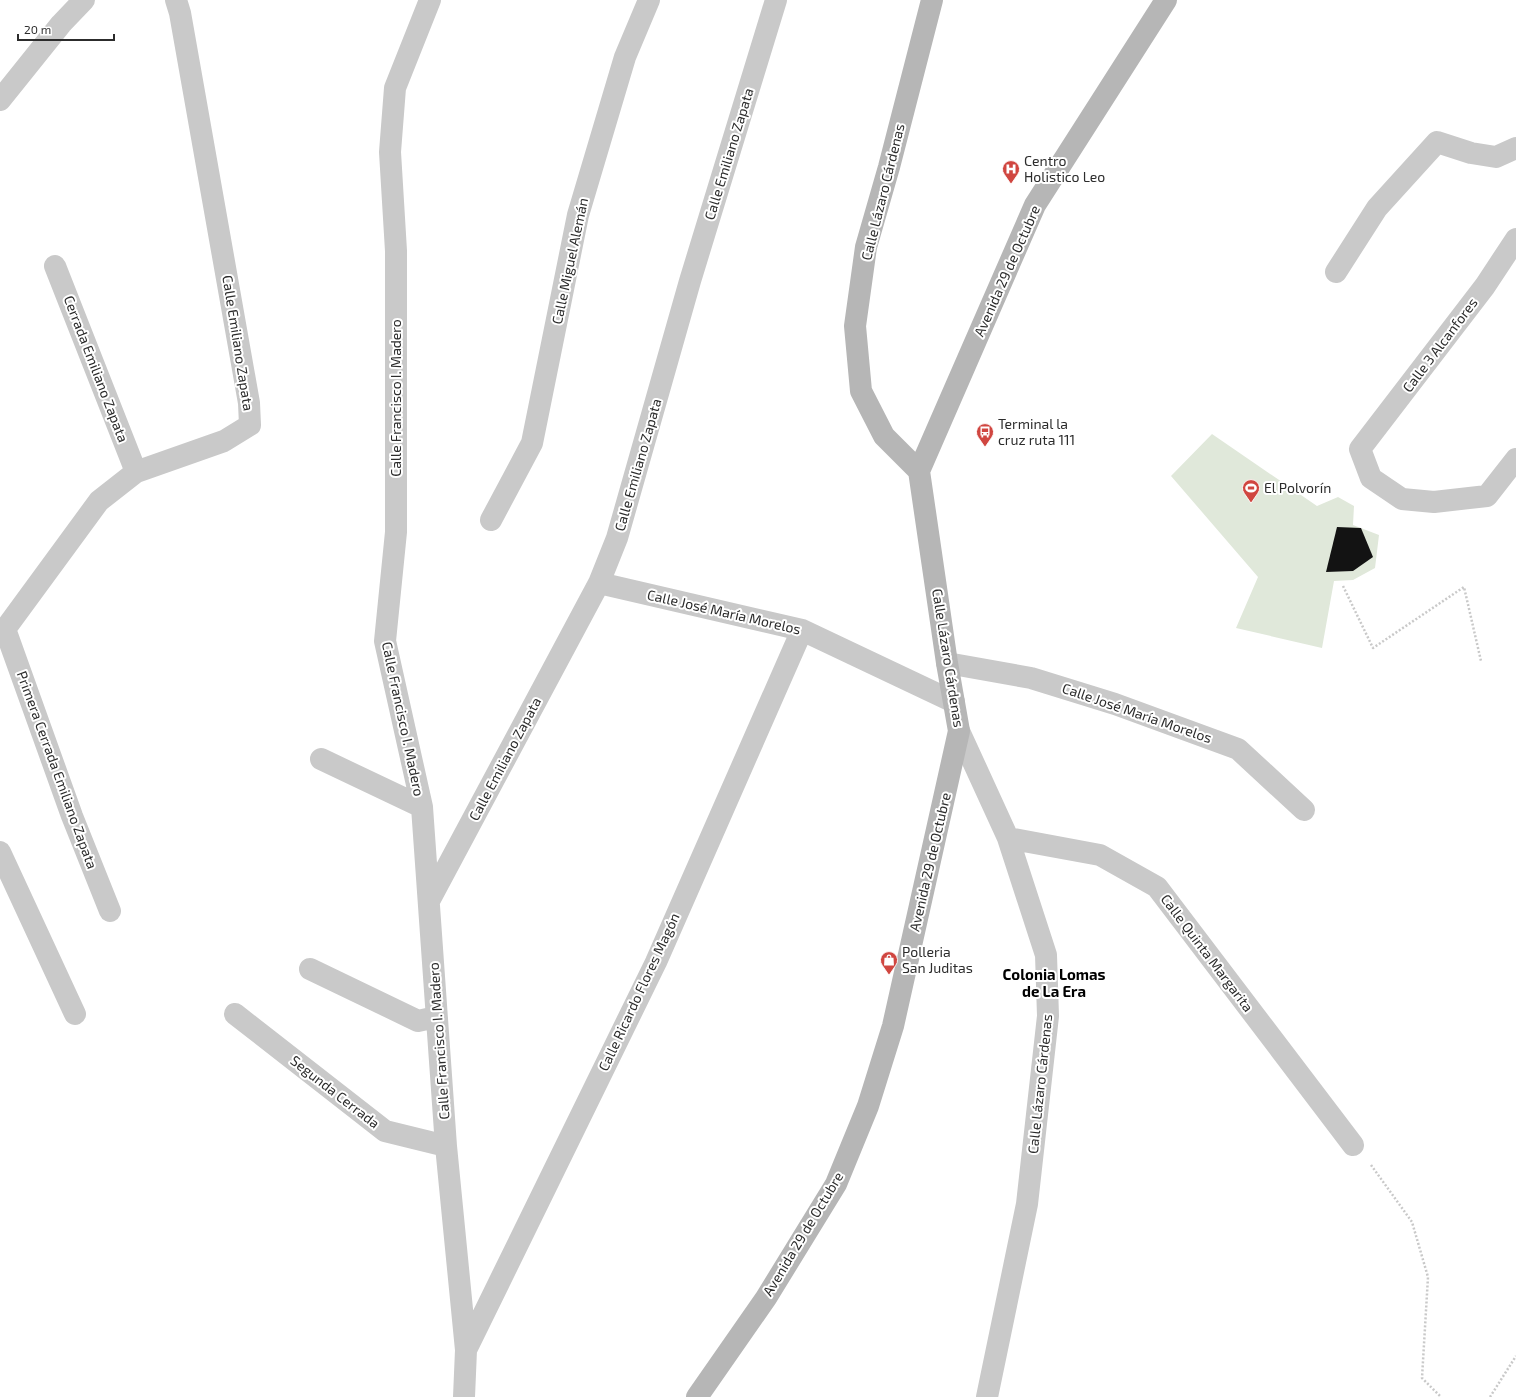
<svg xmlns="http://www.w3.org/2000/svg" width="1516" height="1397" font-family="'Exo 2',sans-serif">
<rect width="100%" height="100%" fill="#fff"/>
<path fill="#e0e8da" d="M1212,434L1317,506L1338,497L1354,506L1353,525L1379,535L1375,568L1353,580L1334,581L1322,648L1236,628L1258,577L1171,476Z"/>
<path fill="#131313" d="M1337,527L1361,528L1373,557L1353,571L1326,572Z"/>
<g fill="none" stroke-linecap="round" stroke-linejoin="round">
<path stroke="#c9c9c9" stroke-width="2.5" stroke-dasharray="2 2" stroke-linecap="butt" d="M1343,586L1373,648L1464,587L1481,661
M1371,1165L1412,1222L1428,1277L1422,1378L1441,1397
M1490,1397L1516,1356"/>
<path stroke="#c9c9c9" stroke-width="22" d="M430,0L395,88L390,152L396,251V532L385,641L422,807L446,1146L466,1350L464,1397
M0,100L61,24L84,0
M1516,239L1485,286L1360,449L1371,478L1402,499L1434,502L1487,496L1516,459
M55,266L136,472
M1336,272L1377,208L1437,142L1471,153L1496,157L1516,148
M491,520L532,443L578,215L625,57L649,0
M599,583L802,630L954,702
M5,629L72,816L110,911
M0,636L99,501L136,472L224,441L250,425L249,403L180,13L176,0
M947,663L1031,678L1115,704L1238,749L1304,810
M959,731L1008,838L1046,955L1048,1016L1027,1204L987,1397
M321,759L422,807
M1008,838L1100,855L1157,887L1353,1145
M0,852L75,1014
M429,901L599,583L617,538L690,281L776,0
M310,969L418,1021L436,1017
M235,1014L385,1131L446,1146
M466,1350L656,962L802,630"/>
<path stroke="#b6b6b6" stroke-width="22" d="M919,471L1035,205L1166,0
M697,1397L766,1298L836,1184L868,1106L893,1026L959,731L947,663L919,471L884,436L861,391L855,326L866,247L889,167L932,0"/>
</g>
<defs>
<g id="hospital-pin" transform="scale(0.9)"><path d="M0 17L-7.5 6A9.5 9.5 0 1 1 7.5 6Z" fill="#d04640" stroke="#fff"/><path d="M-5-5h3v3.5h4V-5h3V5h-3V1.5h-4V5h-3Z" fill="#fff"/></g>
<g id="bus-pin" transform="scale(0.9)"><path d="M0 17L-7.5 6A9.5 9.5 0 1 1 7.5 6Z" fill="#d04640" stroke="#fff"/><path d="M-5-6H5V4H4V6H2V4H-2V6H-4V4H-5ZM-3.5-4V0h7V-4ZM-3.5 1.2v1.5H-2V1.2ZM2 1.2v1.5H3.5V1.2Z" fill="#fff"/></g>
<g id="stadium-pin" transform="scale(0.9)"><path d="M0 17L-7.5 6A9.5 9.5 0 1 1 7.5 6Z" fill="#d04640" stroke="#fff"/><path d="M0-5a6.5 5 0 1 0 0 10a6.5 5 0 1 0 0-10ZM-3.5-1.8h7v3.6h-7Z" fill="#fff"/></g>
<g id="shop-pin" transform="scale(0.9)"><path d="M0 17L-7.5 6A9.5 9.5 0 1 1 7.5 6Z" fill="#d04640" stroke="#fff"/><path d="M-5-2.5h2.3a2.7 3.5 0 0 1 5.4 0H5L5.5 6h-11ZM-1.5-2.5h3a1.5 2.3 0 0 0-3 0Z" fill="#fff"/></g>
</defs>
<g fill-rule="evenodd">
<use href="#hospital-pin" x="1011" y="169"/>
<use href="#bus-pin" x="985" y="432"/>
<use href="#stadium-pin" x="1251" y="488"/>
<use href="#shop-pin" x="889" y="960"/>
</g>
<g text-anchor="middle" stroke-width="4" stroke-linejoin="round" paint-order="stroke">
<g font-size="14" fill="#2c2c2c" stroke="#fff">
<text transform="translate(729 154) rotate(-73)" y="5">Calle Emiliano Zapata</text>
<text transform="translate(883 192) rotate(-76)" y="5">Calle Lázaro Cárdenas</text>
<text transform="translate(570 261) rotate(-78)" y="5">Calle Miguel Alemán</text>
<text transform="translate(1007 271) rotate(-66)" y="5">Avenida 29 de Octubre</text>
<text transform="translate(238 343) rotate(81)" y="5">Calle Emiliano Zapata</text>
<text transform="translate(1440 345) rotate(-53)" y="5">Calle 3 Alcanfores</text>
<text transform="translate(96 369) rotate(69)" y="5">Cerrada Emiliano Zapata</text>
<text transform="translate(396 398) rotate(-90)" y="5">Calle Francisco I. Madero</text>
<text transform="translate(638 465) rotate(-74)" y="5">Calle Emiliano Zapata</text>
<text transform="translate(724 612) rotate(13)" y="5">Calle José María Morelos</text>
<text transform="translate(948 658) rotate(81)" y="5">Calle Lázaro Cárdenas</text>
<text transform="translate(1137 713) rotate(19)" y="5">Calle José María Morelos</text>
<text transform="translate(403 719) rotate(78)" y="5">Calle Francisco I. Madero</text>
<text transform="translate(505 759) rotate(-62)" y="5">Calle Emiliano Zapata</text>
<text transform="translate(57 770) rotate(70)" y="5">Primera Cerrada Emiliano Zapata</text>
<text transform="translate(930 862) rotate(-77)" y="5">Avenida 29 de Octubre</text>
<text transform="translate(1207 953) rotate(53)" y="5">Calle Quinta Margarita</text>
<text transform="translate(639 992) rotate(-65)" y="5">Calle Ricardo Flores Magón</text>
<text transform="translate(439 1041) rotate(-94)" y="5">Calle Francisco I. Madero</text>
<text transform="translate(1040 1084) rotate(-84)" y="5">Calle Lázaro Cárdenas</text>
<text transform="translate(335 1092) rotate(38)" y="5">Segunda Cerrada</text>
<text transform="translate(803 1234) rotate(-59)" y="5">Avenida 29 de Octubre</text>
</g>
<g font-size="14" fill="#2c2c2c" stroke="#fff" text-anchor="start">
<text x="1024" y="166">Centro<tspan x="1024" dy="16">Holistico Leo</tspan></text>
<text x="998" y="429">Terminal la<tspan x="998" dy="16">cruz ruta 111</tspan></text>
<text x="1264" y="493">El Polvorín</text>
<text x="902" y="957">Polleria<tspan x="902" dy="16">San Juditas</tspan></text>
</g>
<g font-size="15" font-weight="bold" fill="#000" stroke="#fff">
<text x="1054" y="980">Colonia Lomas<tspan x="1054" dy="17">de La Era</tspan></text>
</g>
</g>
<path d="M18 34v6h96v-6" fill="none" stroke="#2c2c2c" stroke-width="2"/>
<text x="24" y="34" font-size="12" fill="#2c2c2c" stroke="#ffffff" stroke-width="3" paint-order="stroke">20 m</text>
</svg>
